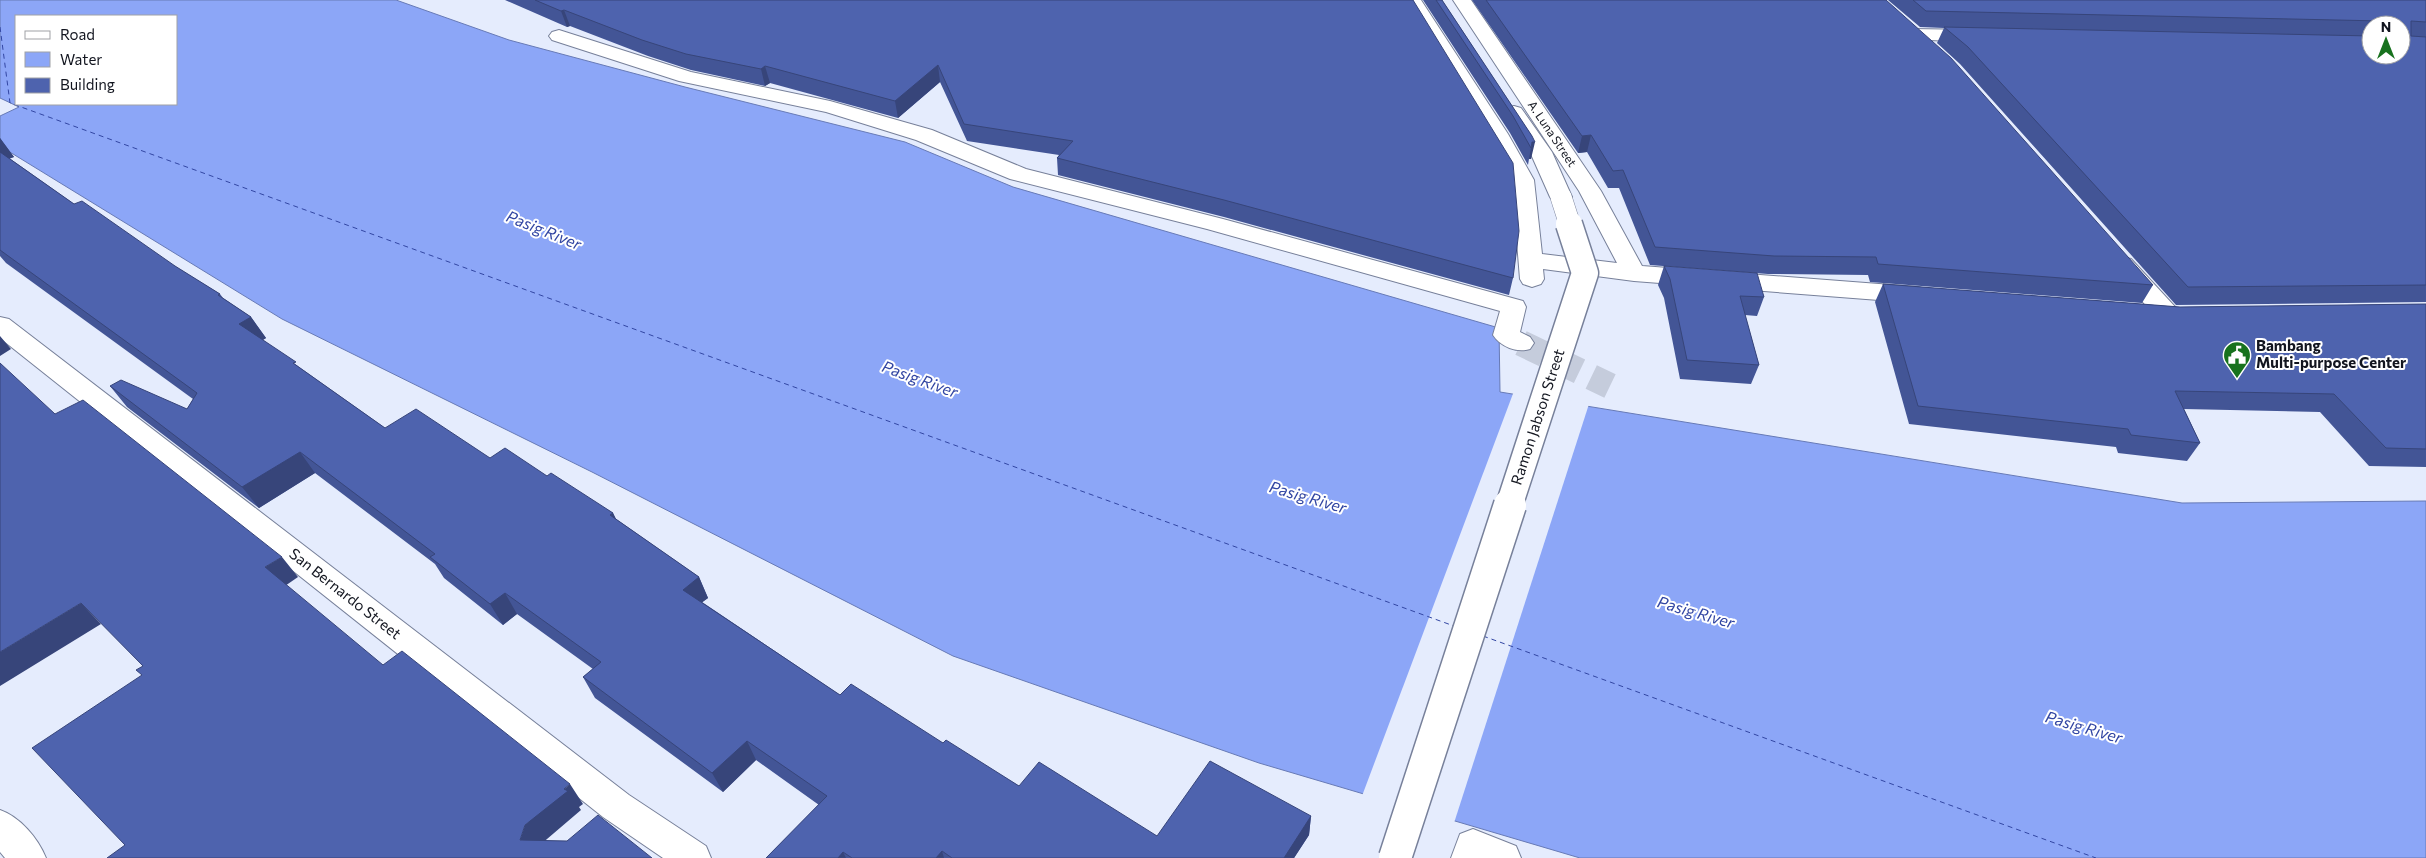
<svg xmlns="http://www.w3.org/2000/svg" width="2426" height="858" font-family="Commissioner,sans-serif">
<rect width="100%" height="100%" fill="#e5ecfd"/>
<path fill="#8ca6f7" stroke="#677ab6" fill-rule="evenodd" d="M0,0H396L509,40L685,87L905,142L1013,187L1499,328L1500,392L2182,503L2426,501V858H1580L1259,763L953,656L592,472L282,319L0,146V116L19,107L0,98ZM16,16H176V104H16Z"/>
<path fill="#e5ecfd" d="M1514,391L1589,404L1454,823L1362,796Z"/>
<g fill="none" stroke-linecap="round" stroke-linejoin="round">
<path stroke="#3246a3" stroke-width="1" stroke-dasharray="5 4" stroke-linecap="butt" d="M0,27L10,103L1454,626
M1483,636L2096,858"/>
<path stroke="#c5ccdc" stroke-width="26" stroke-dasharray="26 13" stroke-linecap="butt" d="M1521,343L1610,386"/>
<g stroke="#77809a" stroke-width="2">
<path id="street" d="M1403,0H1421L1508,134L1534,180L1542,254L1617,263L1579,191L1453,0H1471L1601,191L1642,266L1918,287L1927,289L1930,295L1927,301L1918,303L1634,281L1543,269L1544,279L1541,284L1532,287L1523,284L1520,279L1512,180L1486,134Z
M1912,29L1977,30L1984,32L1987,36L1984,40L1977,42L1905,39L1902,35L1905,31Z
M559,30L691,72L830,101L932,130L1026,169L1223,219L1523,301L1526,307L1520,332L1530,337L1534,343L1530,349C1517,353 1501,347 1493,335L1500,311L1207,229L1010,179L916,140L826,112L679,81L552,40L549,36L552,32Z
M2123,257L2131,259L2177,309L2181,315L2177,321L2168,323L2159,321L2115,269L2111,264L2115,259Z
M0,317L9,319L629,795L706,846L711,858H663L603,817L0,338Z
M0,810C20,817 38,838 46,858H5L0,852Z
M1473,829L1516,846L1521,858H1451L1460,834Z"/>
</g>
<g stroke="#77809a" stroke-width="2">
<path id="secondary" d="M1514,106L1521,108L1552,152L1572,197L1569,202L1561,204L1553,202L1550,197L1530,152L1504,112L1507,108Z"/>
</g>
<use href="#street" fill="#fff" fill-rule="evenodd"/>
<use href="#secondary" fill="#fff" fill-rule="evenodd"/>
<g stroke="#77809a" stroke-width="22" stroke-linecap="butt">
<path id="secondary-bridge-far2" d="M1561,197L1570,225"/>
</g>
<g stroke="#77809a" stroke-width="29" stroke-linecap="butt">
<path id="secondary-bridge-far1" d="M1509,506L1585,273L1569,224"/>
</g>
<g stroke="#77809a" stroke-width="35" stroke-linecap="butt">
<path id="secondary-bridge" d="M1395,858L1510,505"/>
</g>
<use href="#secondary-bridge-far2" stroke="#fff" stroke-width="21"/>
<use href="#secondary-bridge-far1" stroke="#fff" stroke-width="26"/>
<use href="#secondary-bridge" stroke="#fff" stroke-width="32"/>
</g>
<path fill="#435596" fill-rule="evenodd" d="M505,0H1413L1513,278L1509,295L1224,217L1058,175L1057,158L1059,155L967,141L940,82L898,118L770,83L765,86L691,70L648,56L570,26L567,27Z
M1423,0H1442L1532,136L1531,159H1529L1528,165L1510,133Z
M1472,0H1886L2153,285L2142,303L1870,282L1868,275L1768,274L1650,265L1619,188H1608L1587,152L1578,153Z
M1888,0H2426V302L2176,305L1960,64L1937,43L1944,28L1920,27ZM2371,25H2401L2371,55Z
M0,138L14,157L9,158L74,204L220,294L223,298L251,317L266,338L263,340L299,367L385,428L490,458L547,476L613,513L616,519L699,577L708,598L702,602L840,695L943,743L1019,786L1157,836L1311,816L1309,835L1294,858H766L819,805L756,760L723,792L595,698L583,677L593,669L517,614L503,625L444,578L435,564L315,473L259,508L127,407L110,386L187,409L193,399L6,263L0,256Z
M1664,266L1764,297L1757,316L1745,315L1759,365L1751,384L1680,379L1664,298L1658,285Z
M1883,284L2180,307L2426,304V467L2369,466L2320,412L2184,409L2200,443L2187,461L2118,453L2116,447L1909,424L1875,302Z"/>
<path fill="#37457a" d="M564,10L570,26L567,27L561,11Z
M938,65L940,82L898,118L895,101Z
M765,66L770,83L765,86L761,69Z
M1591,135L1587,152L1578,153L1582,136Z
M0,138L14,157L1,162L0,160Z
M1532,142H1535L1531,159H1529Z
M251,317L266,338L254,345L239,324Z
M0,336L11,349L0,356Z
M300,452L315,473L259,508L242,487Z
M613,513L623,534L610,515Z
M282,557L298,577L282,588L265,567Z
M699,577L708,598L692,610L683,590Z
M505,593L517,614L503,625L490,604Z
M81,603L101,624L0,686V652Z
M747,741L756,760L723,792L712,773Z
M570,784L583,804L579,807L581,810L540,845L520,840L525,825Z
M1311,816L1309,835L1294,858H1284Z
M942,851L944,858H936Z
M843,852L846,858H838Z"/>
<path fill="#4e63ae" stroke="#37457a" d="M535,0H1413L1513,163L1519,231L1513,278L1224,200L1057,158L1073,141L964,124L938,65L895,101L765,66L761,69L686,54L642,40L564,10L561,11Z
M1436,0H1442L1532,136L1535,142H1532L1531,148L1513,116Z
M1486,0H1886L1951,58L2153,285L1878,264L1876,257L1774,256L1655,247L1623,170L1613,171L1591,135L1582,136Z
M1913,0H2426V22L2411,21V36L2426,37V285L2188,287L1968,47L1944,27L2371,36V55H2401V25H2383L2382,21L1926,11Z
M0,152L74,204L82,201L175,266L220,294L218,295L251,317L239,324L296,362L293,363L385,428L416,409L490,458L505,448L547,476L551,473L613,513L610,515L699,577L683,590L840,695L851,684L943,743L946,740L1019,786L1039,762L1157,836L1210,761L1311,816L1284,858H952L942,851L936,858H852L843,852L838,858H766L827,796L747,741L712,773L583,677L601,662L505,593L490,604L430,557L435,554L300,452L242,487L110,386L121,380L187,409L197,393L0,250Z
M1664,266L1757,273L1764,297L1740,296L1759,365L1687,360L1670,279Z
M1883,284L2180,307L2426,304V449L2386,448L2334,394L2175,391L2200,443L2131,435L2128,429L1918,406Z
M0,363L55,414L83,400L282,557L265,567L383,665L402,651L570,784L564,789L568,791L525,825L520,840L567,841L598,815L652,858H107L125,845L32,748L142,675L136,670L143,666L81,603L0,652Z"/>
<defs>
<g id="civic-pin" transform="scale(1.4375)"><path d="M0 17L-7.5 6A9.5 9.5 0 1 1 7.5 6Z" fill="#18721e" stroke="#fff"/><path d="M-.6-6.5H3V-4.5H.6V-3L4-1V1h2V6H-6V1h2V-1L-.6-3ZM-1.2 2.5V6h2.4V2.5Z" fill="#fff"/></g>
</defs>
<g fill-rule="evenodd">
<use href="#civic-pin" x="2237" y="355"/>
</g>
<g text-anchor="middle" stroke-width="4" stroke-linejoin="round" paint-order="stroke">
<g font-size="12" fill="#12151f" stroke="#fff">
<text transform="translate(1552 134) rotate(56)" y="4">A. Luna Street</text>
</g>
<g font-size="15" font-weight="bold" fill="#12151f" stroke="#fff" text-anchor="start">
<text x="2256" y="351">Bambang<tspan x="2256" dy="17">Multi-purpose Center</tspan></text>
</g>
<g font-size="15" fill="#12151f" stroke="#fff">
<text transform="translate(1538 417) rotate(-72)" y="5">Ramon Jabson Street</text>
<text transform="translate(345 594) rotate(38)" y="5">San Bernardo Street</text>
</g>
<g font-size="16" font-style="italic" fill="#3246a3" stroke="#fff">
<text transform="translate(544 230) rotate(22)" y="6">Pasig River</text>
<text transform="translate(920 379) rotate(20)" y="6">Pasig River</text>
<text transform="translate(1308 497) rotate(16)" y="6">Pasig River</text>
<text transform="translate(1696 612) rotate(16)" y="6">Pasig River</text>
<text transform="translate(2084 727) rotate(16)" y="6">Pasig River</text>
</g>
</g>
<rect x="15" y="15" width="162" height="90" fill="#ffffff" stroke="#a0a1a5"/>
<rect x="25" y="31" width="25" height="8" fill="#ffffff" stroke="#a0a1a5"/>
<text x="60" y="40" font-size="15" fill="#12151f">Road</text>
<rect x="25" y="52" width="25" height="15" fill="#8ca6f7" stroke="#a0a1a5"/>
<text x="60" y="65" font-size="15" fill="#12151f">Water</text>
<rect x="25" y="78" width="25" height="15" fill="#4e63ae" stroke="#a0a1a5"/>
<text x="60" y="90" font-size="15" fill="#12151f">Building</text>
<g transform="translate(2386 40)"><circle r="24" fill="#ffffff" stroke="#a0a1a5"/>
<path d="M0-4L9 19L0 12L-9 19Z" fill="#18721e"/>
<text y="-8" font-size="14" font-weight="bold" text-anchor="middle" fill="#12151f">N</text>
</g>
</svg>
